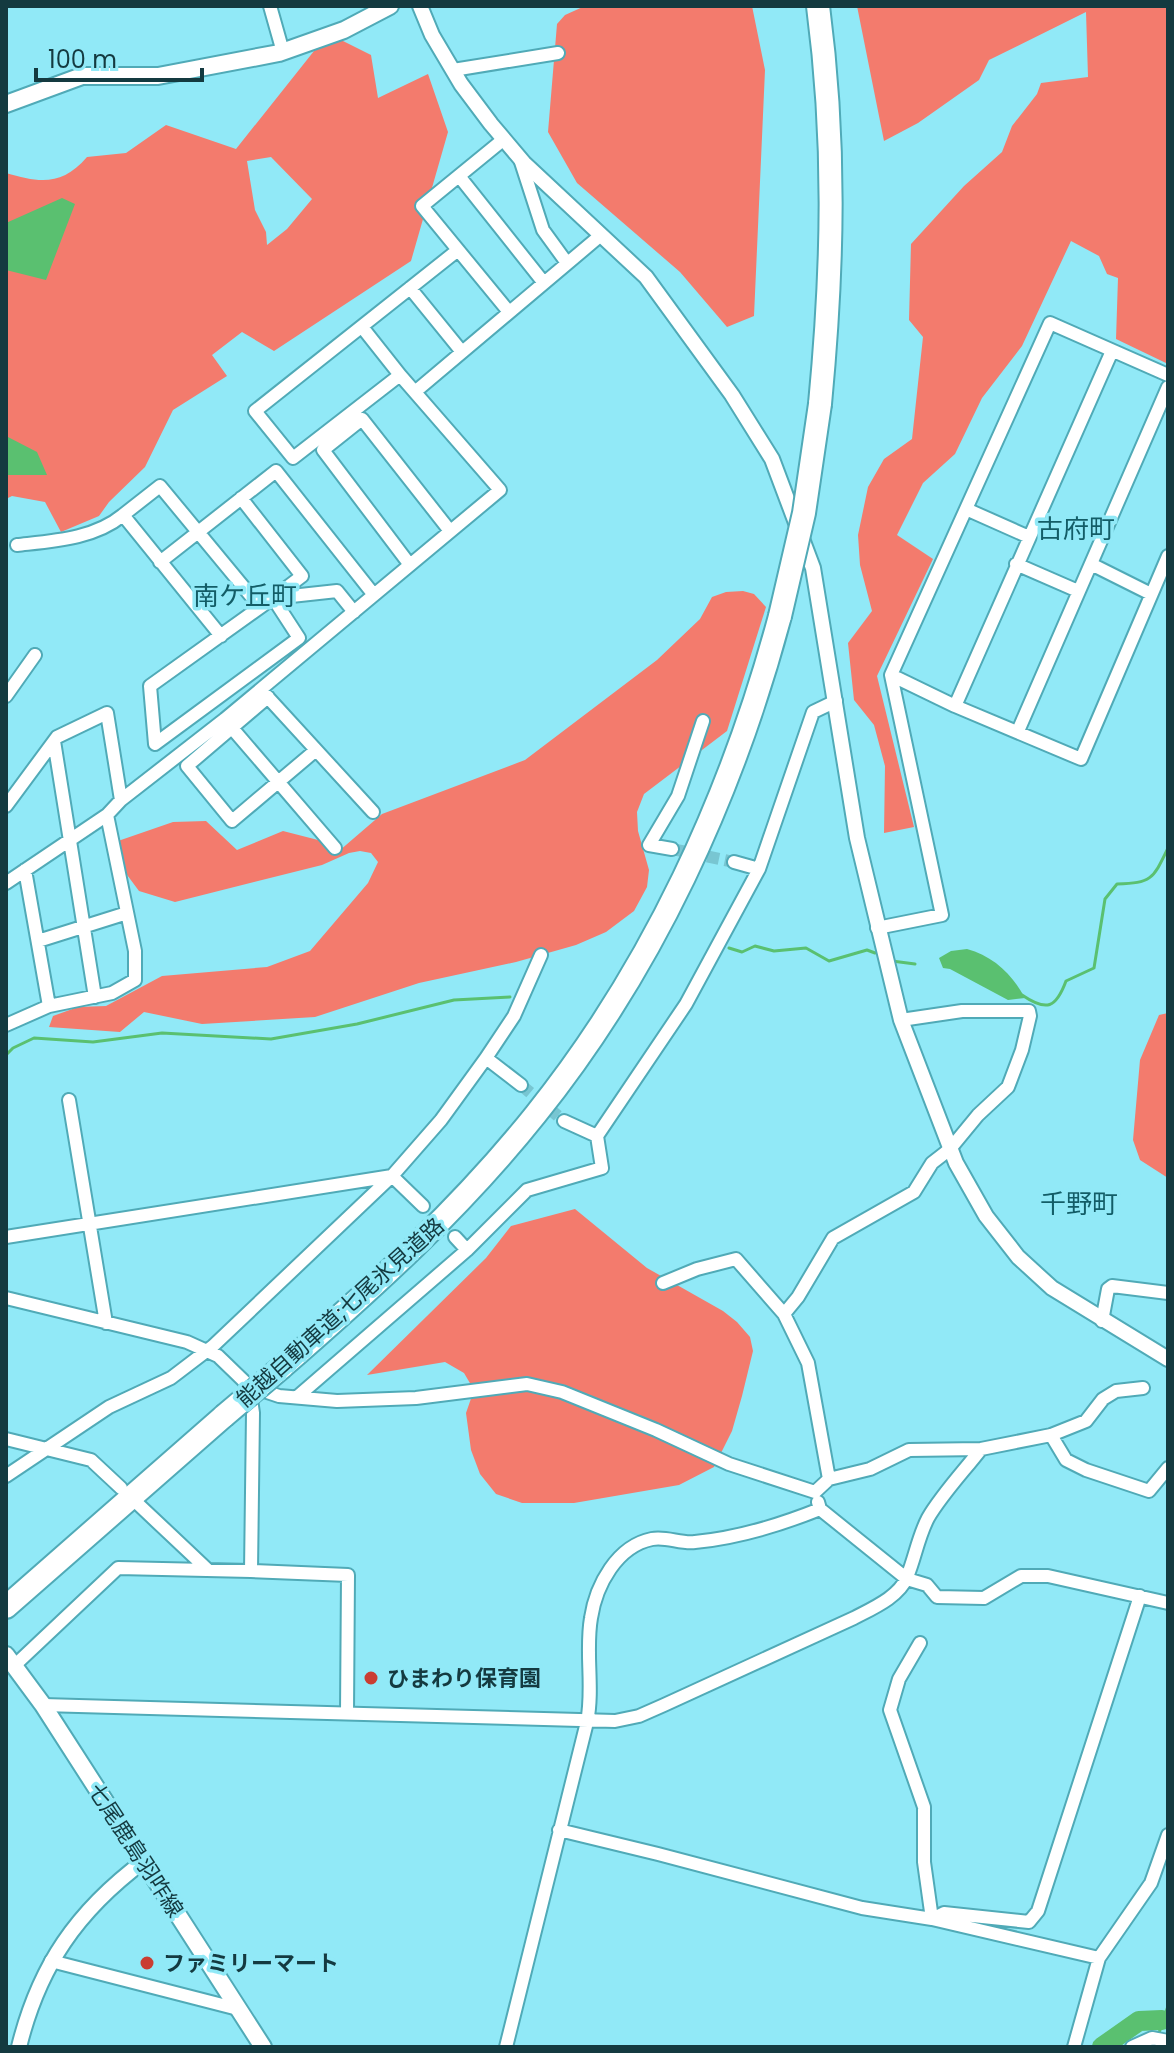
<svg xmlns="http://www.w3.org/2000/svg" width="1174" height="2053" font-family="Poppins,'Noto Sans JP',sans-serif">
<rect width="100%" height="100%" fill="#91e9f7"/>
<path fill="#f37b6d" fill-rule="evenodd" d="M585,6H752L765,70L754,316L727,327L680,272L577,183L548,132L557,24L565,15Z
M857,6H1168V364L1116,339L1118,278L1107,274L1099,256L1071,241L1022,346L982,398L955,454L923,483L897,535L933,559L877,676L914,827L884,833L885,766L874,725L854,700L848,643L872,611L860,565L858,535L868,487L884,459L912,439L923,337L909,320L911,244L964,186L1002,152L1012,126L1037,94L1041,83L1088,77L1086,12L989,60L979,80L918,123L884,141Z
M337,38L371,55L378,98L428,74L448,132L411,261L274,351L242,332L212,355L227,376L173,410L145,467L109,502L99,516L61,532L45,502L12,496L6,499V173C40,183 62,186 87,157L126,153L166,125L236,149L314,51ZM271,157L312,199L287,229L267,245L266,232L255,210L247,161Z
M743,591L754,594L766,607L727,731L644,794L637,812L638,831L649,870L647,887L634,911L606,932L576,945L516,962L419,983L315,1017L202,1024L144,1012L120,1032L49,1027L53,1016L78,1007L106,1006L162,976L267,967L310,951L368,883L378,862L371,853L360,851L349,853L322,865L175,902L139,891L116,860L118,841L173,822L206,821L237,850L283,831L318,840L339,851L382,814L525,760L657,660L700,619L712,597L726,592Z
M1168,1013V1178L1140,1160L1133,1140L1140,1060L1159,1015Z
M575,1209L647,1268L723,1311L737,1322L750,1337L753,1351L742,1396L732,1431L714,1467L679,1485L574,1503H522L496,1494L480,1474L471,1450L466,1413L474,1390L464,1373L445,1362L367,1375L486,1258L511,1226Z"/>
<path fill="#5ac070" d="M62,198L75,204L46,280L6,270V223Z
M6,436L37,452L47,475H6Z
M967,949C993,956 1012,974 1025,998L1008,1000L950,969L943,968L939,958L951,951Z"/>
<g fill="none" stroke-linecap="round" stroke-linejoin="round">
<path stroke="#5ac070" stroke-width="3" d="M729,948L742,952L755,946L774,951L806,948L829,961L867,950L875,953
M892,961L915,964
M1022,995C1047,1012 1056,1008 1066,981L1094,968L1105,899L1117,884C1152,883 1153,879 1168,848
M6,1055L13,1048L34,1038L93,1042L162,1033L271,1039L357,1024L454,1000L510,997
M1158,2036L1168,2006"/>
<path stroke="#5ac070" stroke-width="20" d="M1102,2047L1139,2021L1162,2020"/>
<path stroke="#78c6d2" stroke-width="12" stroke-dasharray="12 6" stroke-linecap="butt" d="M672,849L734,862
M521,1085L564,1121"/>
<g stroke="#50aab7" stroke-width="16">
<path id="minor" d="M270,6L283,52
M453,70L558,53
M504,139L422,206L509,312
M520,159L543,230L567,263
M459,176L544,283
M410,288L462,352
M362,327L400,375
M416,391L601,235
M241,498L302,576L273,598L299,638L155,744L150,686L273,598L337,591L354,612
M966,509L1029,537
M17,545C53,541 94,539 123,515
M160,562L276,471L374,595
M1016,564L1078,591
M1091,564L1151,594
M410,565L323,450L362,419L450,531
M221,636L123,515L160,486L260,607
M891,675L955,706L1081,759L1168,556
M263,692L373,812
M6,696L35,655
M268,697L187,766L232,821L316,750
M955,706L1112,351
M232,728L335,848
M1018,731L1168,387
M54,741L95,997
M6,806L57,737L107,713L121,800
M672,849L649,845L678,796L703,721
M734,862L759,869
M25,870L49,1006
M6,883L107,815L121,800L225,719L500,490L400,375L293,458L255,411L458,250
M877,928L942,915L891,675L1050,323L1168,375
M38,941L127,913
M6,1025L49,1006L112,993L135,980V951L107,815
M486,1058L521,1085
M69,1100L106,1323
M564,1121L597,1136
M6,1237L392,1176L423,1206
M455,1237L467,1250
M663,1283L697,1269L736,1259L784,1314L808,1363L829,1479
M6,1298L187,1342L218,1356L249,1386L279,1396L337,1401L416,1398L527,1384L562,1392L656,1430L729,1464L815,1492
M784,1314L798,1297L833,1238L914,1192L932,1163L950,1149L978,1115L1008,1087L1022,1050L1030,1016L1029,1011H962L901,1020
M1102,1321L1108,1289L1112,1286L1168,1293
M250,1393L253,1413L251,1571L348,1575L347,1712
M297,1397L467,1250L527,1190L602,1168L597,1136L686,1004L759,869L813,712L836,701
M1051,1435L1066,1460L1086,1470L1149,1491L1168,1468
M6,1439L91,1460L121,1488
M6,1476L109,1407L171,1378L213,1346L392,1176L441,1120L486,1058L514,1016L541,955
M815,1492L829,1479L870,1469L909,1450L981,1449L1051,1435L1086,1421L1103,1399L1116,1391L1143,1388
M818,1502L820,1509L907,1579L927,1585L937,1597L984,1598L1021,1576H1048L1168,1603
M138,1504L208,1570
M920,1643L899,1679L890,1710L924,1807V1862L932,1919
M14,1666L118,1568L251,1571
M43,1705L615,1721L639,1716L664,1705L854,1618C873,1608 899,1597 907,1577C915,1558 918,1537 928,1518C942,1494 964,1471 981,1449
M559,1830L658,1854L862,1908L932,1919L1099,1958
M932,1919L944,1913L1029,1922L1038,1911L1140,1596
M51,1961L238,2009
M506,2047L587,1722C594,1688 585,1652 591,1618C596,1585 617,1546 652,1539C666,1536 681,1544 695,1542C738,1538 780,1525 820,1509
M1074,2047L1099,1958L1151,1883L1168,1835
M1132,2047L1152,2038L1168,2041"/>
</g>
<g stroke="#50aab7" stroke-width="18">
<path id="tertiary" d="M420,6L432,35L461,84L491,124L524,163L646,277L732,395L772,459L813,568L857,838L901,1020L956,1163L986,1216L1018,1257L1052,1288L1168,1359
M19,2047C39,1966 77,1911 144,1861"/>
</g>
<g stroke="#50aab7" stroke-width="20">
<path id="secondary" d="M6,104L82,76H158L279,53L344,30L390,6
M6,1655L43,1705L263,2047"/>
</g>
<g stroke="#50aab7" stroke-width="26">
<path id="motorway" d="M818,6C836,142 833,268 820,404
M282,1367C373,1288 461,1208 536,1114C653,968 732,795 780,616
M6,1607L224,1416"/>
</g>
<use href="#minor" stroke="#fff" stroke-width="12"/>
<use href="#tertiary" stroke="#fff" stroke-width="14"/>
<use href="#secondary" stroke="#fff" stroke-width="16"/>
<use href="#motorway" stroke="#fff" stroke-width="22"/>
<g stroke="#50aab7" stroke-width="26" stroke-linecap="butt">
<path id="motorway-bridge" d="M780,616L804,513L820,404
M224,1416L282,1367"/>
</g>
<use href="#motorway-bridge" stroke="#fff" stroke-width="22"/>
</g>
<g fill="#ca3d32" stroke="#91e9f7" stroke-width="3">
<circle cx="371" cy="1678" r="8"/>
<circle cx="147" cy="1963" r="8"/>
</g>
<g text-anchor="middle" stroke-width="7" stroke-linejoin="round" paint-order="stroke">
<g font-size="22" fill="#143a40" stroke="#91e9f7">
<text transform="translate(340 1312) rotate(-42)" y="8">能越自動車道;七尾氷見道路</text>
<text transform="translate(136 1850) rotate(57)" y="8">七尾鹿島羽咋線</text>
</g>
<g font-size="22" font-weight="bold" fill="#143a40" stroke="#91e9f7" text-anchor="start">
<text x="387" y="1686">ひまわり保育園</text>
<text x="163" y="1971">ファミリーマート</text>
</g>
<g font-size="26" fill="#135d67" stroke="#91e9f7">
<text x="1076" y="538">古府町</text>
<text x="245" y="605">南ケ丘町</text>
<text x="1079" y="1213">千野町</text>
</g>
</g>
<rect width="1174" height="2053" fill="none" stroke="#143a40" stroke-width="16"/>
<path d="M36 68v12h166v-12" fill="none" stroke="#143a40" stroke-width="4"/>
<text x="48" y="68" font-size="24" fill="#143a40" stroke="#91e9f7" stroke-width="6" paint-order="stroke">100 m</text>
</svg>
